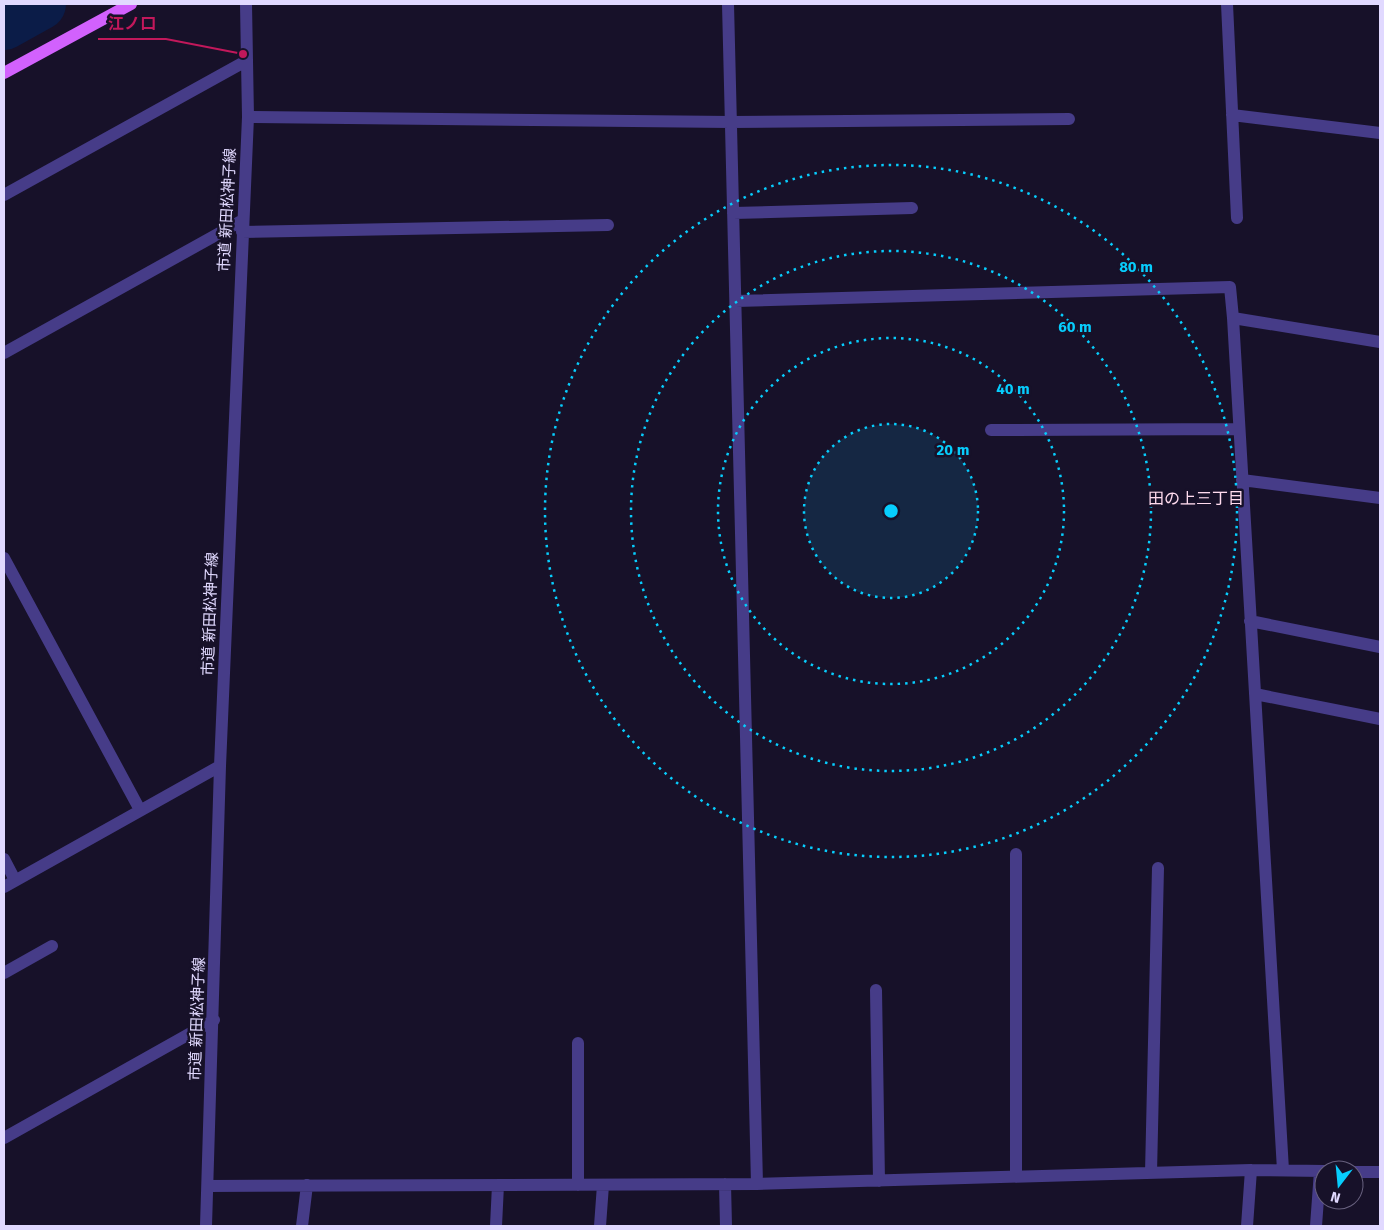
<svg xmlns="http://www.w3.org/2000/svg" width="1384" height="1230" font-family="'Fira Sans','Noto Sans JP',sans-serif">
<rect width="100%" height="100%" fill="#171129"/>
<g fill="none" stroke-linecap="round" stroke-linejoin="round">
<path stroke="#0b1c48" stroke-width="52" d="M4,24L40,4"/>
<path stroke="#463c88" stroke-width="12" d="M728,4L757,1184
M1227,4L1237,218
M1232,115L1380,133
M248,117L731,122L1069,119
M4,195L246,61
M733,213L912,208
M242,232L608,225
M736,301L1230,287L1233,318L1380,342
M1233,318L1283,1170
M4,353L243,220
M991,430L1239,429
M1242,480L1380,498
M4,558L140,810
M1250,621L1380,647
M1255,694L1380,719
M1016,854V1177
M4,859L15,880
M4,887L220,766
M4,973L52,946
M876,990L879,1181
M4,1138L214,1020
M1354,1172H1380
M1151,1173L1158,868
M725,1184L726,1226
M578,1185V1043
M208,1186L757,1184L1251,1170L1324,1171
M206,1226L220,766L248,117L246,4
M302,1226L307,1185
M496,1226L498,1185
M600,1226L603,1185
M1247,1226L1251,1170
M1316,1226L1320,1171"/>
<path stroke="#d261fd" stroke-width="12" d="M4,73L131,4"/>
</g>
<circle cx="891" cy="511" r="87" fill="#07cdfd" fill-opacity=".12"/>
<g fill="none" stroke="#07cdfd" stroke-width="2.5" stroke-dasharray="2.5 5">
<circle cx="891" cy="511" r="87"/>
<circle cx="891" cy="511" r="173"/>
<circle cx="891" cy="511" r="260"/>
<circle cx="891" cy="511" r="346"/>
</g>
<g text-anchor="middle" stroke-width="5" stroke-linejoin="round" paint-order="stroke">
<g font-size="15" fill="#e1d9ff" stroke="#171129">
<text transform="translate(227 210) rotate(-87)" y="5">市道 新田松神子線</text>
<text transform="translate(210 614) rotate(-88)" y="5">市道 新田松神子線</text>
<text transform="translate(197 1019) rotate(-88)" y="5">市道 新田松神子線</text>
</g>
<g font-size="16" fill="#ffdbee" stroke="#171129">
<text x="1196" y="504">田の上三丁目</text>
</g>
</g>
<circle cx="891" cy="511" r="8" fill="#07cdfd" stroke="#171129" stroke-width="2.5"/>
<g font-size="15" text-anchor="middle" font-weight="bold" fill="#07cdfd" stroke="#171129" stroke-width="5" stroke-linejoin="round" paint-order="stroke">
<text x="1136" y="272">80 m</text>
<text x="1075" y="332">60 m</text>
<text x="1013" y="394">40 m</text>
<text x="953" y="455">20 m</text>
</g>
<path fill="none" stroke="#c2185b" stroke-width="2" d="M243 54L166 39H98"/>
<circle fill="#c2185b" stroke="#171129" stroke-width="2" cx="243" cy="54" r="5"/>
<g font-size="16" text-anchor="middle" font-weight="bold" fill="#c2185b" stroke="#171129" stroke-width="5" stroke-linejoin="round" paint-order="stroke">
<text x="132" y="29">江ノ口</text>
</g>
<rect width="1384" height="1230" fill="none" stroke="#e1d9ff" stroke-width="10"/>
<g transform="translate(1339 1185) rotate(196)"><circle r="24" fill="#171129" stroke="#68617f"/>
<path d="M0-4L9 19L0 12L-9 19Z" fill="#07cdfd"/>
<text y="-8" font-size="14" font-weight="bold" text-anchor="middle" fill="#e1d9ff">N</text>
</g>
</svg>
